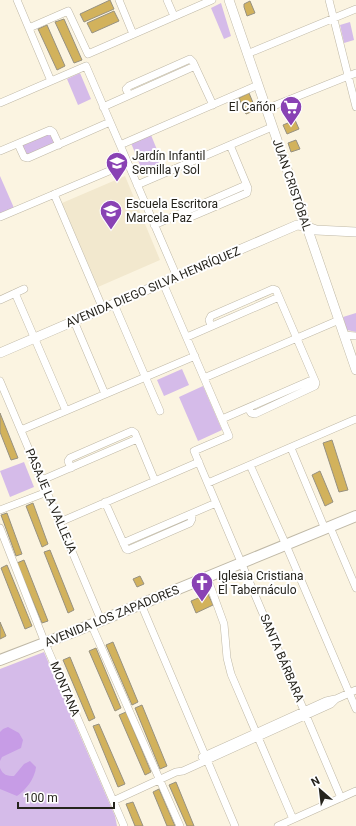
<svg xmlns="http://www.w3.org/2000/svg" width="356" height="826" font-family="Roboto,sans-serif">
<rect width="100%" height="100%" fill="#fbf4e1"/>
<path fill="#f2e8ce" d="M125,176L160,260L98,287L62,203Z"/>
<path fill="#d5bbe9" d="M221,3L231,36L224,39L211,8Z
M350,22L354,40L344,43L340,25Z
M80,73L91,99L78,105L67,79Z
M50,132L55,143L29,156L26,154L22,146L23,144Z
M151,135L164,167L144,175L131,143Z
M0,176L14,208L0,214Z
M356,313V332L347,330L343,317Z
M182,369L189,385L164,396L157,380Z
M203,386L222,430L198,441L179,397Z
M24,462L34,487L10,497L0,471Z
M44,652L115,816L117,826H0V669Z"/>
<path fill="#c79ce6" d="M8,727L19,733L23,740L21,748L2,757L0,761V732L3,729Z
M30,761L36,767C35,778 26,790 17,796L0,789V768C3,775 7,776 14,776L24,764Z"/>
<path fill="#d2b25c" stroke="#979180" d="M110,0L114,9L84,22L80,14Z
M250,1L255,13L247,16L244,7V4Z
M114,11L119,21L92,33L87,23Z
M64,19L82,60L74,63L55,22Z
M47,25L65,66L57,70L38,29Z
M249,93L256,110L246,114L239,98Z
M295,120L299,129L287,134L283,125Z
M296,140L300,149L291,152L288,143Z
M0,413L18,458L11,460L0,432Z
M332,440L348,490L339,492L323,443Z
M320,471L333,502L325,506L312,475Z
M33,503L48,544L42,547L26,506Z
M7,513L22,554L16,556L1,515Z
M50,550L74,610L68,613L44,552Z
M24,560L48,621L42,623L17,563Z
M7,565L32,626L25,629L1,568Z
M140,576L144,584L137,587L133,579Z
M208,594L213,605L196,613L191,601Z
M0,622L6,636L0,639Z
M113,642L138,702L132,705L106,645Z
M96,648L121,708L115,711L89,651Z
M70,657L95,718L89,721L63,660Z
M142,705L167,766L160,769L135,708Z
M126,712L151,772L145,775L119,715Z
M99,724L125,784L118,787L93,726Z
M176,782L194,826H187L169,785Z
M159,789L175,826H167L153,792Z
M133,802L143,826H135L126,804Z"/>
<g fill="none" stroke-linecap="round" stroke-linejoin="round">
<g stroke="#bfb8a6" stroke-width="8">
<path id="minor" d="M17,0L51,81
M119,0L133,34
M167,0L174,16
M329,0L356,107
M29,28L68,11L88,54L212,0
M247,54L356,9
M129,95L126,89L129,86L190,59L193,62L213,105
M0,103L86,66L177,277
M103,107L195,66
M266,109L356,73
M18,144L24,157L28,158L110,122
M120,145L258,85
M0,151L50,130L53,132L59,145
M137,185L272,127
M54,194L103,309
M180,214L182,218L186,219L247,193L248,188L230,145
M0,217L128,163
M154,225L246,185
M163,283L229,436L194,451L341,798
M15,293L66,411
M0,300L24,289
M114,304L160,411
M74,321L105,394
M211,326L209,320L211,316L273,289L276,290L316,383L315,386L255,414L251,413L248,408
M344,335L356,336
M187,337L279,297
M204,378L339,320
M0,381L101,620
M222,419L314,379
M21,430L195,356
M291,448L325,529
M250,465L286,545L356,709
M71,468L68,461L70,458L132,431L135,433L155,481
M42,480L137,439
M208,483L356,419
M105,502L126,549L128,550L190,523L192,519L191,514
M0,510L47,492
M60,522L199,462
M330,527L356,588
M0,528L45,643L124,826
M123,543L216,503
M207,577L224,624L227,658L231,674L293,819
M141,604L235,826
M91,624L180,826
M202,757L326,701L335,699
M113,801L176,772L183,771L331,704L336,699L356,690
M278,826L356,791"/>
</g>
<g stroke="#bfb8a6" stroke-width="10">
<path id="tertiary" d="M229,0L356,370
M0,353L297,225L305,226L316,230L356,232"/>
</g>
<g stroke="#bfb8a6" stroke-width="12">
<path id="secondary" d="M0,660L78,630L356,516"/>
</g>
<use href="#minor" stroke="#fff" stroke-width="7"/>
<use href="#tertiary" stroke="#fff" stroke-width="9"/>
<use href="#secondary" stroke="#fff" stroke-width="10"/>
</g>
<defs>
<g id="supermarket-pin" transform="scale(1.15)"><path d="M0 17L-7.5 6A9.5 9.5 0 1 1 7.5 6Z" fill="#8942b4" stroke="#fff"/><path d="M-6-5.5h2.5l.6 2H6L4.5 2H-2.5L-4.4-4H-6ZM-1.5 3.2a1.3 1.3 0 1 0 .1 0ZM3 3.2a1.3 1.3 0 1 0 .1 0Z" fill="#fff"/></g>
<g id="school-pin" transform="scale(1.15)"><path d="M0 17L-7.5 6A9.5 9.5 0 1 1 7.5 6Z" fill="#8942b4" stroke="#fff"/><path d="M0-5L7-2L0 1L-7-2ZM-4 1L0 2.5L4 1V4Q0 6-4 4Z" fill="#fff"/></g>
<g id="church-pin" transform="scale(1.15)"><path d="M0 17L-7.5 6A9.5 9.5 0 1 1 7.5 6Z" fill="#8942b4" stroke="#fff"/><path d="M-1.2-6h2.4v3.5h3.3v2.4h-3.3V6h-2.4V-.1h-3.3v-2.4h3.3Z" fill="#fff"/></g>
</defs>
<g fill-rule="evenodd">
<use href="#supermarket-pin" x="291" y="107"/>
<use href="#school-pin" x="117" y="163"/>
<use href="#school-pin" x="111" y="211"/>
<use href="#church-pin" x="202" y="583"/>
</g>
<g text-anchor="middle" stroke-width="4" stroke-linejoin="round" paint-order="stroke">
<g font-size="12" fill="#26241d" stroke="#fff" text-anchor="start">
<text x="276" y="111" text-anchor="end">El Cañón</text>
<text x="132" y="160">Jardín Infantil<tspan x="132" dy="14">Semilla y Sol</tspan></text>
<text x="126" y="208">Escuela Escritora<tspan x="126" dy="14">Marcela Paz</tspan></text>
<text x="218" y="580">Iglesia Cristiana<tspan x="218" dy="14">El Tabernáculo</tspan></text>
</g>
<g font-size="12" fill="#26241d" stroke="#fff">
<text transform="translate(292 185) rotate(71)" y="4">JUAN CRISTÓBAL</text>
<text transform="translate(153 287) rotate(-23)" y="4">AVENIDA DIEGO SILVA HENRÍQUEZ</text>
<text transform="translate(51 501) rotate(67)" y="4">PASAJE LA VALLEJA</text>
<text transform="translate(112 616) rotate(-22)" y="4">AVENIDA LOS ZAPADORES</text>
<text transform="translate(282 658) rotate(67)" y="4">SANTA BÁRBARA</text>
<text transform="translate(65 689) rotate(67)" y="4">MONTANA</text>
</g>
</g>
<g transform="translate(320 790) rotate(332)" stroke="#ffffff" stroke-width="3" paint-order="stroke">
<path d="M0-3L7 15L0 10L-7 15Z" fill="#26241d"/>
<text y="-6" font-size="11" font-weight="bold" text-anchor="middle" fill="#26241d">N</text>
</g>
<path d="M18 802v6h96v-6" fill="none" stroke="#26241d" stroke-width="2"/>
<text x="24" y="802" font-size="12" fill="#26241d" stroke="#ffffff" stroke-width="3" paint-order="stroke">100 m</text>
</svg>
